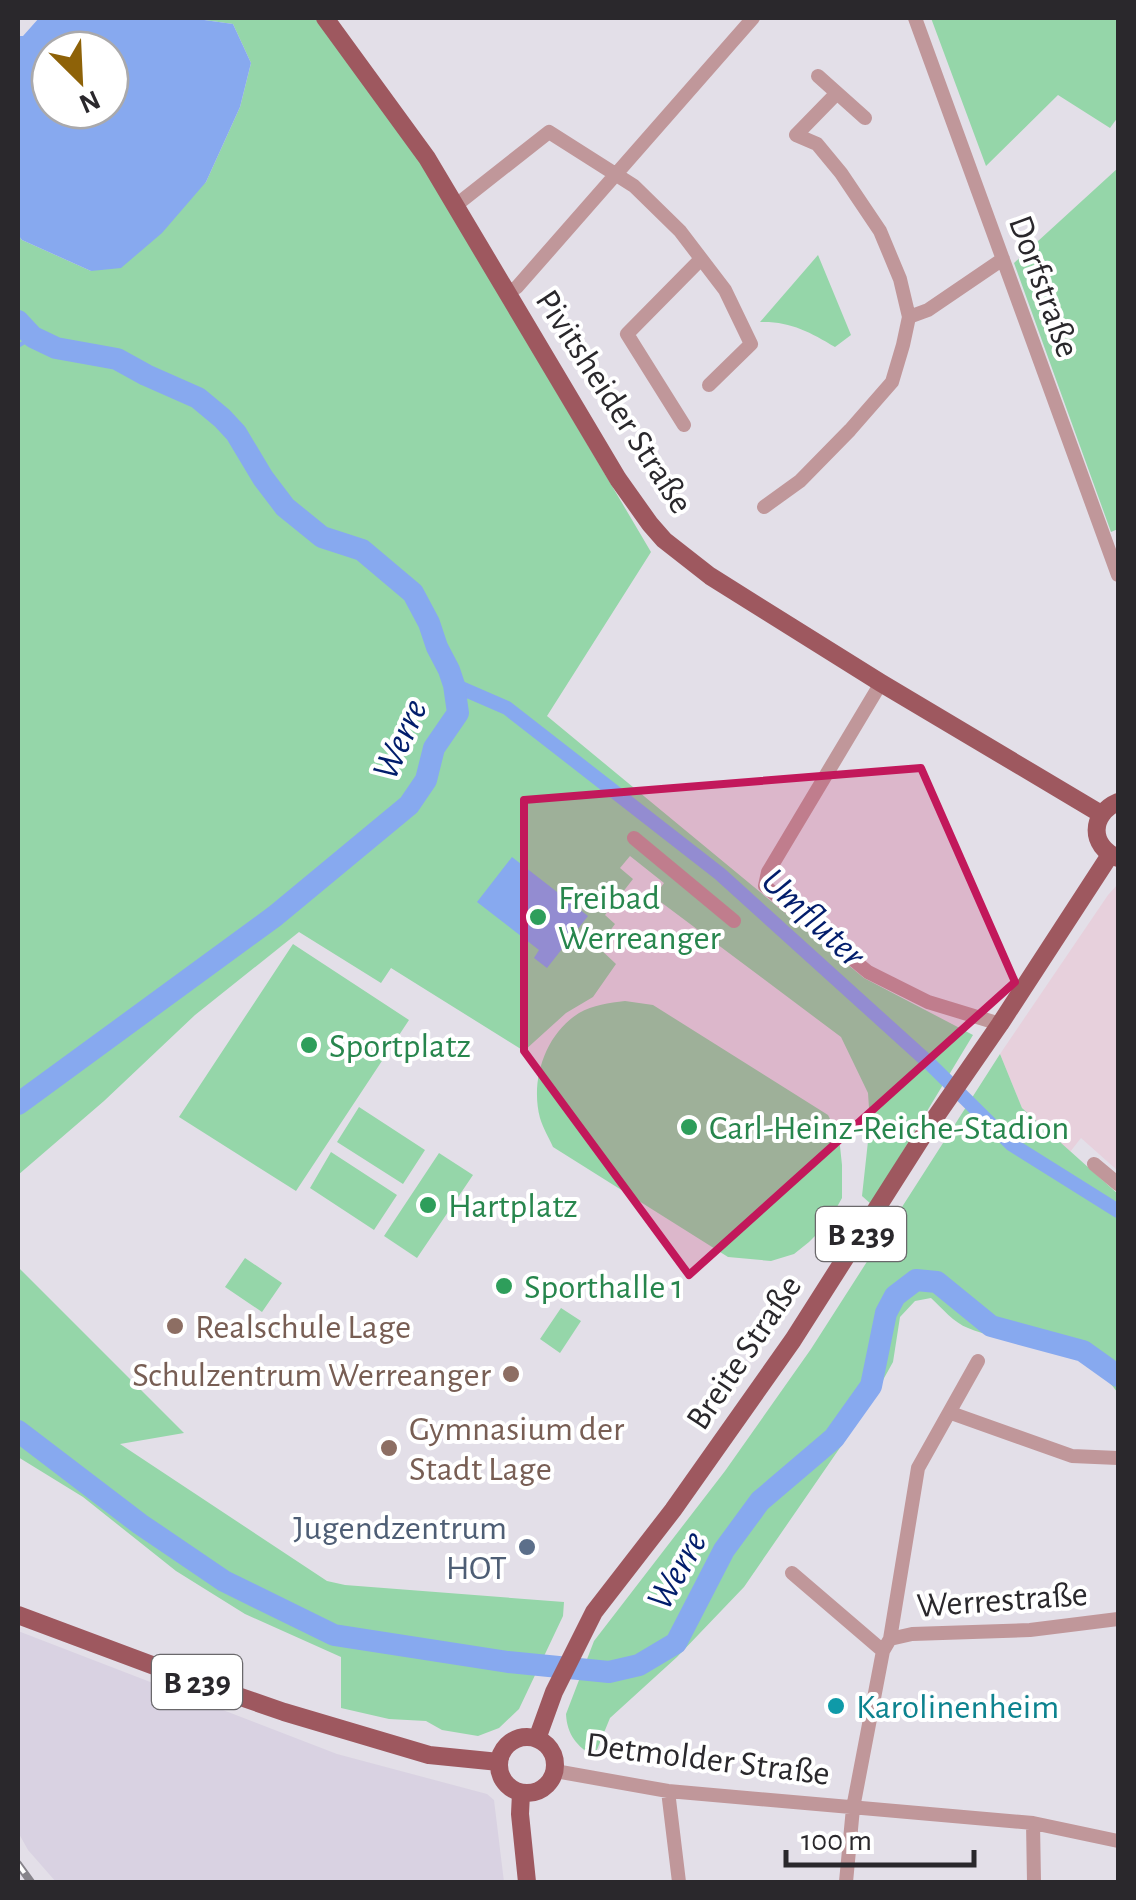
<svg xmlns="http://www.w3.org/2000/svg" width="1136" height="1900" font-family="'Alegreya Sans',sans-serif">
<rect width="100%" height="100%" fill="#e3dfe8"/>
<path fill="#d9d2e2" d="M18,1631L337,1754L487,1794L494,1800L504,1882H56L28,1850L18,1832Z"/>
<path fill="#e7d0dc" d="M1118,884V1171L1081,1138L1070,1152L1022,1108L1000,1054L1108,895Z"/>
<path fill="#95d6a9" d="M190,18H315L407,139L651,552L547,716L864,978L973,1035L871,1204L862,1196L870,1123L868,1093L841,1037L654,897L664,883L630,856L620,868L633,879L605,915L615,924L598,947L616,964L593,997L566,1013L524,1051L391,968L381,983L299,932L195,1015L104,1101L18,1175V235L22,240L91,271L206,182L240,107L251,63L233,24Z
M931,18H1118V117L1110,128L1058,95L986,166Z
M1118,168V529L1111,532L1014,263Z
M818,255L851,335L835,347C810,332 790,321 760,322Z
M293,944L409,1020L296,1191L179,1117Z
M625,1001L653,1005L828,1115L839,1137L842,1165V1198L828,1223L809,1242L794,1254L771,1261L728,1257L553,1147C549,1138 543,1128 540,1118C530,1081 545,1034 579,1013C593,1005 609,1003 625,1001Z
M1000,1054L1022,1108L1118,1194V1393C1079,1340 1022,1350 968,1328C954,1323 942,1308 931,1298L915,1301L900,1317L893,1362L868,1407L744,1587L677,1657L610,1718L594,1757C577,1746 567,1735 566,1714L594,1641L725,1471L811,1349Z
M359,1107L425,1150L403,1184L337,1142Z
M331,1152L397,1195L374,1230L310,1188Z
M439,1153L473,1175L417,1258L384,1236Z
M245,1258L282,1283L262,1312L225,1287Z
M18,1267L184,1433L120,1444L327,1581L345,1585L564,1602L563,1616L519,1709L499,1728L478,1736L442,1730L426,1721L389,1719L341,1708V1657L245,1614L176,1571L83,1497L18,1457Z
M561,1308L581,1321L560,1353L540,1339Z"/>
<path fill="#87a9ef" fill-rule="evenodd" d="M39,18H190L233,24L251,63L240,107L206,182L162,233L121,268L91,271L22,240L18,235V36H23ZM50,50H110V110H50Z
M512,857L588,916L547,968L534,958L539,950L477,902Z"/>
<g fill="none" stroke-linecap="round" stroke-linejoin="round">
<path stroke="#87a9ef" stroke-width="4" d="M18,346L33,337"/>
<path stroke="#87a9ef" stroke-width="14" d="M454,685L507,708L720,874L929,1063L1011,1144L1118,1211"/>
<path stroke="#87a9ef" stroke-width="22" d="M18,321L33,337L56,348L117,359L146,375L198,398L222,418L236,433L263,478L285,507L322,537L362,550L413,593L429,623L437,647L449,670L454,685L458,713L434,748L426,780L409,805L275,916L18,1104
M18,1431L140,1524L224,1581L334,1635L508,1662L609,1672L639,1665L676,1643L724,1550L760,1501L834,1438L871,1386L886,1313L895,1296L916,1280L937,1282L991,1326L1083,1351L1118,1376"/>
<path stroke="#c0979a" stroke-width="14" d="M915,18L1118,575
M818,76L865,118
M455,206L549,132L634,186L680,231L725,290L751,344L709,385
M507,293L517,287L753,18
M909,317L928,310L1003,259
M684,425L627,334L701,259
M764,507L800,481L850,430L892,382L903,345L909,317L900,279L880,231L841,173L817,144L796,135L836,94
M881,683L768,872L765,886L868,972L928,1002L1000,1024
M634,838L734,921
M1094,1164L1118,1184
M951,1413L1072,1456L1118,1458
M792,1573L883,1651L853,1808L846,1882
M890,1639L912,1634L1030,1630L1118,1619
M883,1651L890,1639L918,1468L978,1361
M555,1771L668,1791L1033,1823L1118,1841
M668,1791L679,1882
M1033,1823L1034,1882"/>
<path stroke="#9e585f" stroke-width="18" d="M325,18L427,158L618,479L650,524L664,540L710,576L881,683L1101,814
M1118,802C1090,814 1089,846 1118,858
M18,1615L200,1683L284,1712L429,1755L499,1762
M499 1765a28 28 0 1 1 56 0a28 28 0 1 1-56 0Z
M537,1739L554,1692L594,1612L673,1510L793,1340L928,1128L1000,1024L1110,855
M521,1793L520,1814L527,1882"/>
<g stroke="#87848b" stroke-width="8">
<path id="rail" d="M18,1864L31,1882"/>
</g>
<use href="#rail" stroke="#fff" stroke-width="4" stroke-dasharray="11" stroke-linecap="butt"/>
</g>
<path fill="#c2185b" fill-opacity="0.2" stroke="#c2185b" stroke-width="8" stroke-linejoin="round" d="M921,768L1015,982L689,1275L524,1051V800Z"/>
<g fill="#2e9e5b" stroke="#fff" stroke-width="4">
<circle cx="538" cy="917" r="10"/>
<circle cx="309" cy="1045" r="10"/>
<circle cx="689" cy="1127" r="10"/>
<circle cx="428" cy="1205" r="10"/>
<circle cx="504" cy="1286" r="10"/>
</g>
<g fill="#8d6e63" stroke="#fff" stroke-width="4">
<circle cx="175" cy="1326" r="10"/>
<circle cx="511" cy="1374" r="10"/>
<circle cx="389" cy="1448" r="10"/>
</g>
<circle fill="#5c6f8a" stroke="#fff" stroke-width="4" cx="527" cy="1547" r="10"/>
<circle fill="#0f9aa8" stroke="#fff" stroke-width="4" cx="836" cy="1706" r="10"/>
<g text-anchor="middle" stroke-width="8" stroke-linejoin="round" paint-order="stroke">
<g fill="#fff" stroke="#6a686b" stroke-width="2.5">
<rect x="816" y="1207" width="90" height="54" rx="8"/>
<rect x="152" y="1655" width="90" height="54" rx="8"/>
</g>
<g font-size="32" font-weight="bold" fill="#2a282c">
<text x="861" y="1245">B 239</text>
<text x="197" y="1693">B 239</text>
</g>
<g font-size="35" fill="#2a282c" stroke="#fff">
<text transform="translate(1045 286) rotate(70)" y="12">Dorfstraße</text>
<text transform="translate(615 401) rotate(57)" y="12">Pivitsheider Straße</text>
<text transform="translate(743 1352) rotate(-56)" y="12">Breite Straße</text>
<text transform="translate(1002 1599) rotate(-4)" y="12">Werrestraße</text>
<text transform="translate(708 1758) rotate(7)" y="12">Detmolder Straße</text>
</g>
<g font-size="35" fill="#27864d" stroke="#fff" text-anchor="start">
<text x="558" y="909">Freibad<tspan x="558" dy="40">Werreanger</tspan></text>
<text x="329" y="1057">Sportplatz</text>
<text x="709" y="1139">Carl-Heinz-Reiche-Stadion</text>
<text x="448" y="1217">Hartplatz</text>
<text x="524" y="1298">Sporthalle 1</text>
</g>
<g font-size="35" fill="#785e54" stroke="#fff" text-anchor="start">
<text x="195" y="1338">Realschule Lage</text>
<text x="491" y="1386" text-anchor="end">Schulzentrum Werreanger</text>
<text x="409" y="1440">Gymnasium der<tspan x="409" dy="40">Stadt Lage</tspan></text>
</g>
<g font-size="35" fill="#4e5e75" stroke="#fff" text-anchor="end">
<text x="507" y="1539">Jugendzentrum<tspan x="507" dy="40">HOT</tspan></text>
</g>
<g font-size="35" fill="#0d838f" stroke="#fff" text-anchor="start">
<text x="856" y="1718">Karolinenheim</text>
</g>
<g font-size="38" font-style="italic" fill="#021d6c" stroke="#fff">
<text transform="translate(399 739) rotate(-66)" y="13">Werre</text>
<text transform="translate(814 917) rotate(43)" y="13">Umfluter</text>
<text transform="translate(676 1570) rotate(-61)" y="13">Werre</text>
</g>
</g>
<rect width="1136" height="1900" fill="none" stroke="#2a282c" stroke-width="40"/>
<g transform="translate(80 80) rotate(156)"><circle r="48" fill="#ffffff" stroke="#aaa9ab" stroke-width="2.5"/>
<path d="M0-8L18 38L0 25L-18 38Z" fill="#8e6208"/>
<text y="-15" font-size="28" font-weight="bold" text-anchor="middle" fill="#2a282c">N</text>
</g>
<path d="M786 1850v15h188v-15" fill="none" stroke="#2a282c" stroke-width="5"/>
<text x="801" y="1850" font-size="30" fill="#2a282c" stroke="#ffffff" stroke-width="8" paint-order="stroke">100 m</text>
</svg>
